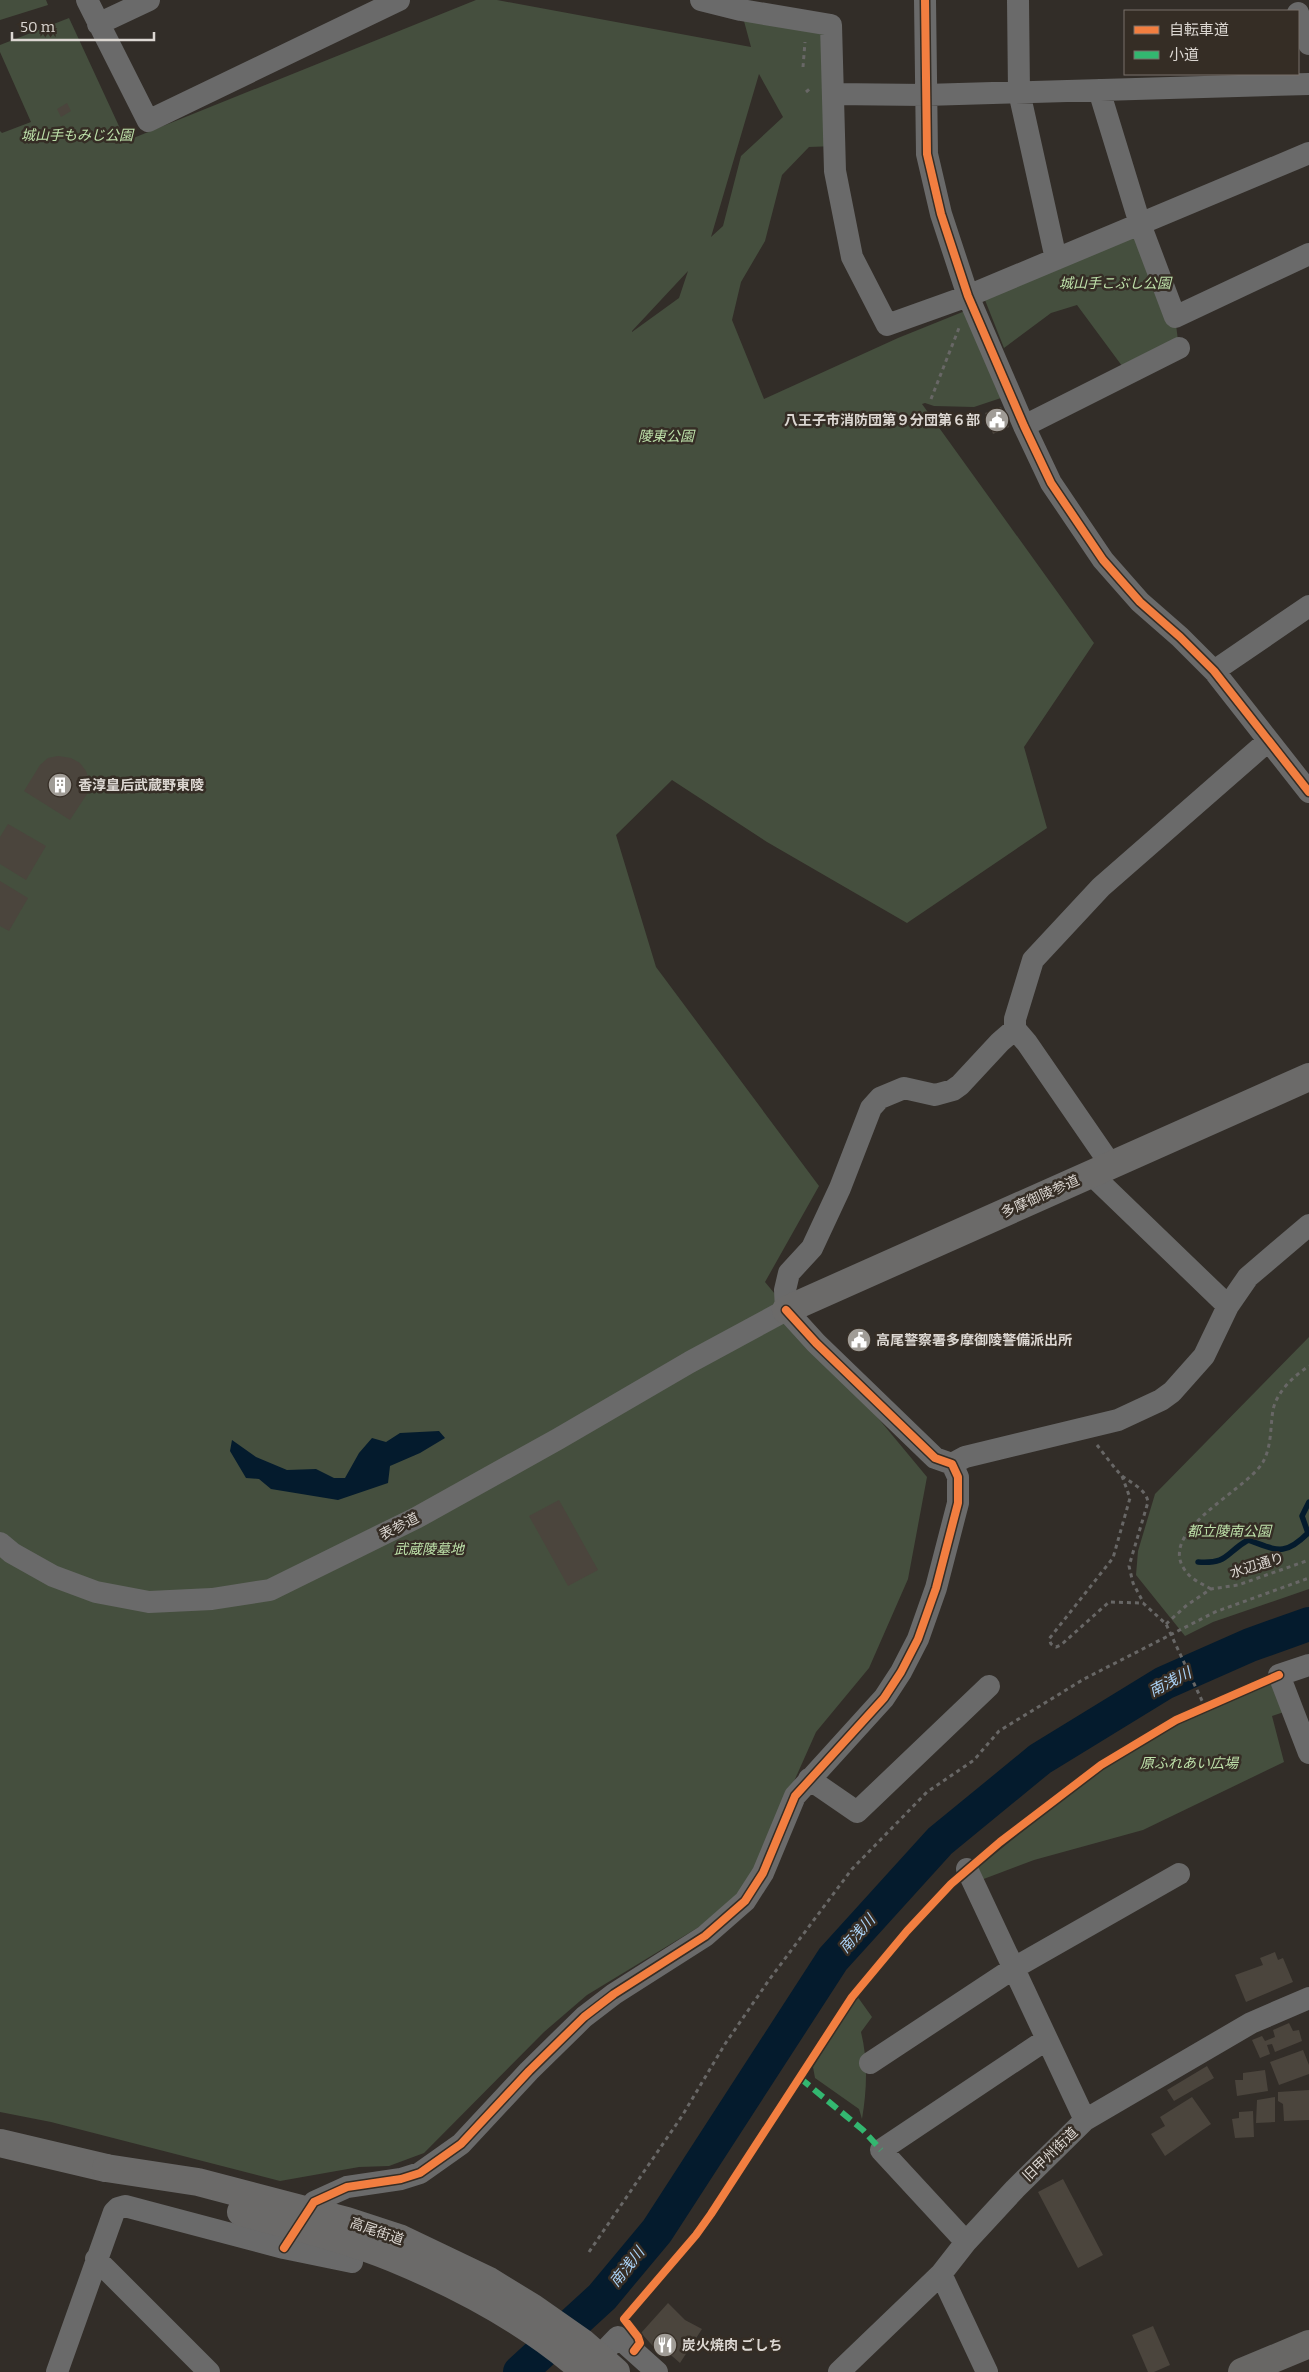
<svg xmlns="http://www.w3.org/2000/svg" width="1309" height="2372" font-family="Bitter,'Noto Sans JP',serif">
<rect width="100%" height="100%" fill="#322d28"/>
<path fill="#454f3e" fill-rule="evenodd" d="M0,0H46L48,5L0,20Z
M476,0H497L751,47L741,10L831,25L835,146L809,147L782,175L765,241L741,282L732,320L764,399L898,338L965,311L1001,398L974,407L934,406L925,403L922,404L1094,643L1024,747L1047,828L907,923L767,842L672,780L616,835L656,967L819,1186L765,1282L927,1477L908,1579L869,1668L816,1732L751,1878L730,1908L587,1995L544,2032L424,2153L389,2166L359,2167L280,2181L51,2122L0,2112V131L2,133L31,122L0,52V45L69,18L124,137L121,143ZM759,74L783,117L741,156L723,226L711,237ZM688,271L679,298L632,332V331Z
M1140,224L1175,317L1179,348L1128,374L1077,305L1051,313L1004,348L981,290Z
M1309,1337V1589L1213,1622L1185,1636L1136,1575L1138,1551L1155,1494Z
M1272,1683L1287,1711L1272,1716L1284,1762L1143,1830L1034,1860L981,1880L976,1869L1077,1787L1158,1732L1213,1706Z
M857,1996L872,2017L861,2032C868,2061 867,2089 862,2119L859,2109L815,2078L813,2067Z"/>
<path fill="#041b2d" d="M439,1431L445,1438L420,1453L390,1466L388,1483L338,1500L271,1489L259,1479L246,1478L230,1451L232,1440L256,1457L287,1470L316,1469L334,1478H345L359,1453L372,1438L386,1442L400,1433Z"/>
<g fill="none" stroke-linecap="round" stroke-linejoin="round">
<path stroke="#041b2d" stroke-width="5.5" d="M1198,1562C1229,1564 1225,1553 1248,1540C1277,1550 1284,1557 1308,1533L1302,1516L1309,1502"/>
<path stroke="#041b2d" stroke-width="34" d="M520,2372L602,2297L657,2231L833,1959L940,1841L1040,1759L1164,1683L1250,1645L1309,1624"/>
</g>
<path fill="#4b453d" d="M67,103L71,111L61,117L57,109Z
M1001,407L1009,427L993,434L985,413Z
M58,756L71,758L80,763L86,771L89,780L87,794L70,820L24,791L40,765L48,758Z
M8,824L46,846L26,880L0,864V837Z
M0,881L28,898L9,931L0,926Z
M559,1500L598,1570L568,1586L529,1516Z
M1275,1952L1278,1960L1283,1958L1293,1982L1246,2002L1235,1975L1263,1965L1260,1958Z
M1289,2023L1293,2031L1299,2030L1302,2041L1275,2052L1272,2044L1267,2045L1270,2054L1260,2058L1252,2040L1262,2036L1265,2041L1275,2037L1273,2030Z
M1303,2050L1309,2065V2074L1279,2085L1270,2062Z
M1207,2066L1214,2078L1174,2101L1167,2090Z
M1265,2070L1268,2091L1237,2096L1235,2080H1243V2073Z
M1309,2090V2120L1284,2121L1283,2104L1278,2101V2092Z
M1192,2097L1211,2124L1165,2156L1151,2134L1165,2126L1160,2117Z
M1275,2097V2122L1256,2123L1257,2100Z
M1253,2111L1254,2137L1235,2138L1232,2119L1239,2118V2112Z
M1063,2179L1103,2255L1078,2268L1038,2192Z
M668,2303L685,2320L702,2329L680,2363L664,2349L661,2355L641,2333Z
M1153,2326L1170,2365L1154,2372H1148L1132,2335Z"/>
<g fill="none" stroke-linecap="round" stroke-linejoin="round">
<path stroke="#686766" stroke-width="3" stroke-dasharray="4 4" stroke-linecap="butt" d="M803,67L805,42
M806,92L812,87
M931,399L959,328
M1097,1445C1104,1454 1112,1465 1120,1474C1128,1482 1146,1488 1148,1502L1129,1566L1133,1583L1143,1602
M1122,1476L1130,1498L1113,1558L1049,1639L1051,1644L1056,1647L1061,1645L1109,1602L1143,1603L1166,1624L1205,1707
M1211,1589C1204,1585 1197,1582 1191,1577C1146,1535 1245,1493 1263,1462C1272,1445 1270,1428 1273,1410C1277,1391 1294,1376 1309,1366
M1166,1624L1187,1605L1211,1589L1238,1585L1309,1560
M589,2252L682,2116L725,2044L769,1980L852,1869L927,1792L974,1760L999,1731L1084,1679L1215,1612L1309,1578"/>
<path stroke="#6a6a6a" stroke-width="22" d="M87,0L148,121L399,0
M701,0L741,10L831,25L835,171L852,257L887,325L968,296L1309,153
M925,0L927,154L941,214L968,296L1024,426L1051,483L1103,560L1140,602L1180,637L1214,671L1309,792
M1018,0L1019,92L1056,259
M1298,13L1309,44
M98,24L149,0
M1099,90L1140,224L1175,317L1309,254
M833,94L925,95L1309,84
M1024,426L1179,348
M1214,671L1309,606
M1111,1165L1027,1043L1015,1029V1019L1033,960L1101,887L1268,741
M1091,1174L1228,1306
M952,1464L965,1457L1118,1420L1161,1400L1172,1392L1204,1356L1228,1306L1248,1277L1309,1225
M0,1543L12,1553L53,1576L96,1592L149,1602L212,1599L270,1590L416,1518L558,1439L690,1362L786,1310
M1309,1665L1279,1675L1309,1753
M809,1779L857,1812L989,1686
M967,1869L1085,2120
M870,2063L1014,1968L1179,1874
M966,2242L881,2150L1047,2039
M284,2248L314,2202L347,2187L401,2179L420,2173L461,2144L529,2071L584,2017L614,1994L705,1936L745,1901L763,1873L795,1796L884,1698L901,1672L918,1639L936,1588L958,1503V1477L952,1464L935,1458L816,1343L786,1310L785,1290L789,1273L812,1248L840,1188L871,1108L880,1098L904,1088L935,1095L953,1090L960,1085L1000,1042L1015,1029
M96,2259L209,2372
M941,2274L987,2372
M588,2368L618,2337L657,2372
M57,2372L114,2212L118,2208L125,2206L284,2248L352,2262
M839,2372L941,2274L966,2242L1015,2189L1085,2120L1251,2023L1309,1998"/>
<path stroke="#6b6a69" stroke-width="28" d="M786,1310L1309,1077
M0,2143L106,2168"/>
<path stroke="#686765" stroke-width="28" d="M1242,2372L1309,2344"/>
<path stroke="#6b6a69" stroke-width="28" d="M106,2168L198,2182L347,2221L399,2238L489,2281L533,2308L583,2343L616,2372
M241,2212C292,2226 344,2238 393,2258C461,2286 530,2323 585,2372"/>
<path stroke="#33b770" stroke-width="6" stroke-dasharray="12 6" stroke-linecap="butt" d="M800,2078L863,2130L881,2150"/>
<g stroke="#352d25" stroke-width="11">
<path id="cycleway" d="M925,0L927,154L941,214L968,296L1024,426L1051,483L1103,560L1140,602L1180,637L1214,671L1309,792
M284,2248L314,2202L347,2187L401,2179L420,2173L461,2144L529,2071L584,2017L614,1994L705,1936L745,1901L763,1873L795,1796L884,1698L901,1672L918,1639L936,1588L958,1503V1477L952,1464L935,1458L816,1343L786,1310
M634,2351L640,2343L638,2337L624,2319L696,2235L711,2214L852,1997L907,1931L951,1884L1000,1842L1101,1765L1176,1720L1279,1675"/>
</g>
<use href="#cycleway" stroke="#f27e40" stroke-width="8"/>
</g>
<defs>
<g id="civic-disc" transform="scale(1.25)"><circle r="9.5" fill="#a09c96" stroke="#352d25"/><path d="M-.6-6.5H3V-4.5H.6V-3L4-1V1h2V6H-6V1h2V-1L-.6-3ZM-1.2 2.5V6h2.4V2.5Z" fill="#fff"/></g>
<g id="building-disc" transform="scale(1.25)"><circle r="9.5" fill="#a09c96" stroke="#352d25"/><path d="M-4-6H4V6H1V3H-1V6H-4ZM-2.5-4.3h1.7v1.8h-1.7ZM.8-4.3h1.7v1.8H.8ZM-2.5-1h1.7V.8h-1.7ZM.8-1h1.7V.8H.8Z" fill="#fff"/></g>
<g id="restaurant-disc" transform="scale(1.25)"><circle r="9.5" fill="#a09c96" stroke="#352d25"/><path d="M-5-6h1v4h1v-4h1v4h1v-4h1v5L-1.5 .5V6h-2V.5L-5-1ZM5-6V6H3V1.5H1.5Q1.5-4 5-6Z" fill="#fff"/></g>
</defs>
<g fill-rule="evenodd">
<use href="#civic-disc" x="997" y="420"/>
<use href="#building-disc" x="60" y="785"/>
<use href="#civic-disc" x="859" y="1340"/>
<use href="#restaurant-disc" x="665" y="2345"/>
</g>
<g text-anchor="middle" stroke-width="5" stroke-linejoin="round" paint-order="stroke">
<g font-size="14" font-style="italic" fill="#bde0a9" stroke="#352d25">
<text x="77" y="140">城山手もみじ公園</text>
<text x="1115" y="288">城山手こぶし公園</text>
<text x="666" y="441">陵東公園</text>
<text x="1229" y="1536">都立陵南公園</text>
<text x="429" y="1554">武蔵陵墓地</text>
<text x="1189" y="1768">原ふれあい広場</text>
</g>
<g font-size="14" font-weight="bold" fill="#dcd7d2" stroke="#352d25" text-anchor="start">
<text x="980" y="425" text-anchor="end">八王子市消防団第９分団第６部</text>
<text x="78" y="790">香淳皇后武蔵野東陵</text>
<text x="876" y="1345">高尾警察署多摩御陵警備派出所</text>
<text x="682" y="2350">炭火焼肉 ごしち</text>
</g>
<g font-size="14" fill="#dcd7d2" stroke="#352d25">
<text transform="translate(1040 1196) rotate(-24)" y="5">多摩御陵参道</text>
<text transform="translate(399 1526) rotate(-27)" y="5">表参道</text>
<text transform="translate(1257 1565) rotate(-17)" y="5">水辺通り</text>
<text transform="translate(1050 2154) rotate(-44)" y="5">旧甲州街道</text>
<text transform="translate(377 2231) rotate(19)" y="5">高尾街道</text>
</g>
<g font-size="15" font-style="italic" fill="#abd3f7" stroke="#352d25">
<text transform="translate(1170 1682) rotate(-27)" y="5">南浅川</text>
<text transform="translate(857 1934) rotate(-48)" y="5">南浅川</text>
<text transform="translate(627 2267) rotate(-51)" y="5">南浅川</text>
</g>
</g>
<rect x="1124" y="10" width="175" height="65" fill="#352d25" stroke="#78716a"/>
<rect x="1134" y="26" width="25" height="8" fill="#f27e40" stroke="#78716a"/>
<text x="1169" y="35" font-size="15" fill="#dcd7d2">自転車道</text>
<rect x="1134" y="51" width="25" height="8" fill="#33b770" stroke="#78716a"/>
<text x="1169" y="60" font-size="15" fill="#dcd7d2">小道</text>
<path d="M12 32v8h142v-8" fill="none" stroke="#dcd7d2" stroke-width="2.5"/>
<text x="20" y="32" font-size="15" fill="#dcd7d2" stroke="#352d25" stroke-width="4" paint-order="stroke">50 m</text>
</svg>
